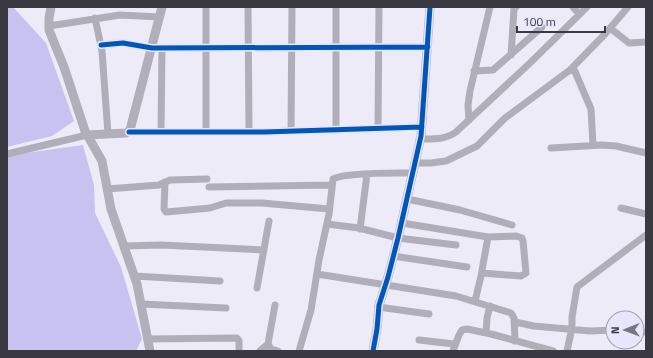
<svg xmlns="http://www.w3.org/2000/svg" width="653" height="358" font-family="'Titillium Web',sans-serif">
<rect width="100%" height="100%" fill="#ecebf7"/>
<path fill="#c8c2f1" d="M7,7H13L46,43L74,121L52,136L7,147Z
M83,145L94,185L95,213L121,267L142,339L136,351H7V156L18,154Z"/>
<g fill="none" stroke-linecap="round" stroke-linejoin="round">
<path stroke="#b0afb9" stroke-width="7" d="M248,7L249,132
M336,7V130
M573,7L579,14
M95,18L102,51L108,134
M49,26L120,15L160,17
M610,28L629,43L646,42
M101,45L123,43L152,48L428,47
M511,55L514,9L516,7
M573,67L591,109L593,145
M474,71L493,70L542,27
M469,120L468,105L470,91L490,7
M378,129L379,7
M291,131L292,7
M129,132H264L422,127
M161,132L162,48
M206,132V7
M420,139C433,139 445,140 456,132L531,62L587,7
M551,148L602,145L616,146L646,153
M7,154L87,135
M416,163H431L446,161L477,146L505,118L570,70L605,34L628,7
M165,182L164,209L166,212L210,208L226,203H262L329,209
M209,187L332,185
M107,189L159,185L170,180L207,179
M407,199L460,210L512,225
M621,208L646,214
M402,223L488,237L516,236L522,238L523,241L526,273L521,276L482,273
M327,224L359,228L398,238L456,245
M360,229L367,174
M124,246L161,245L264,250
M393,256L467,267
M317,274L456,296L511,313L514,318L515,341
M134,276L220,281
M257,288L269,221
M475,301L481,276L488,237
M141,304L226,308
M275,305L268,344L271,349L278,351
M378,307L429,314
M515,322L534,326L590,331L613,330
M637,332H646
M486,333L487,318L490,306
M147,339L237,338L239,341V351
M419,340L454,344
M260,351L268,344
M299,351L311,310L319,260L329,214L333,179C345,172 397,173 413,173
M453,351L459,335L462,330L467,329L491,334L553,351
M567,351L572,328V317L577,287L646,235"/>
<path stroke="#b0afba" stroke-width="9" d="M51,7L49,18V30L64,67L85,131L102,161L111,209L137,284L150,351
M87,135L126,133L130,130L162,7
M373,351L377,329L379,305L388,277L398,238L421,136L430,7"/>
<g stroke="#e8e6fc" stroke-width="8">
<path id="cycleway" d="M101,45L123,43L152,48L428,47
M129,132H264L422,127
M373,351L377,329L379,305L388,277L398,238L421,136L430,7"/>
</g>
<use href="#cycleway" stroke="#0057b8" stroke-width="5"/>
</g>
<rect width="653" height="358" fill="none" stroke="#3a3942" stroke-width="16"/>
<g transform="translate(625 330) rotate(269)"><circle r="19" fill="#e8e6fc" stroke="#a2a1b2"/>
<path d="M0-3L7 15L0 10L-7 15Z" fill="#787781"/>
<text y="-6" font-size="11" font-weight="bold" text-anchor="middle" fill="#3a3942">N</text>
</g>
<path d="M517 26v6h88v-6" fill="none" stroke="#3a3942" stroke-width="2"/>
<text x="523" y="26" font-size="12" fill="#3a3942" stroke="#e8e6fc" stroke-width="3" paint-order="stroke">100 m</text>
</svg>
